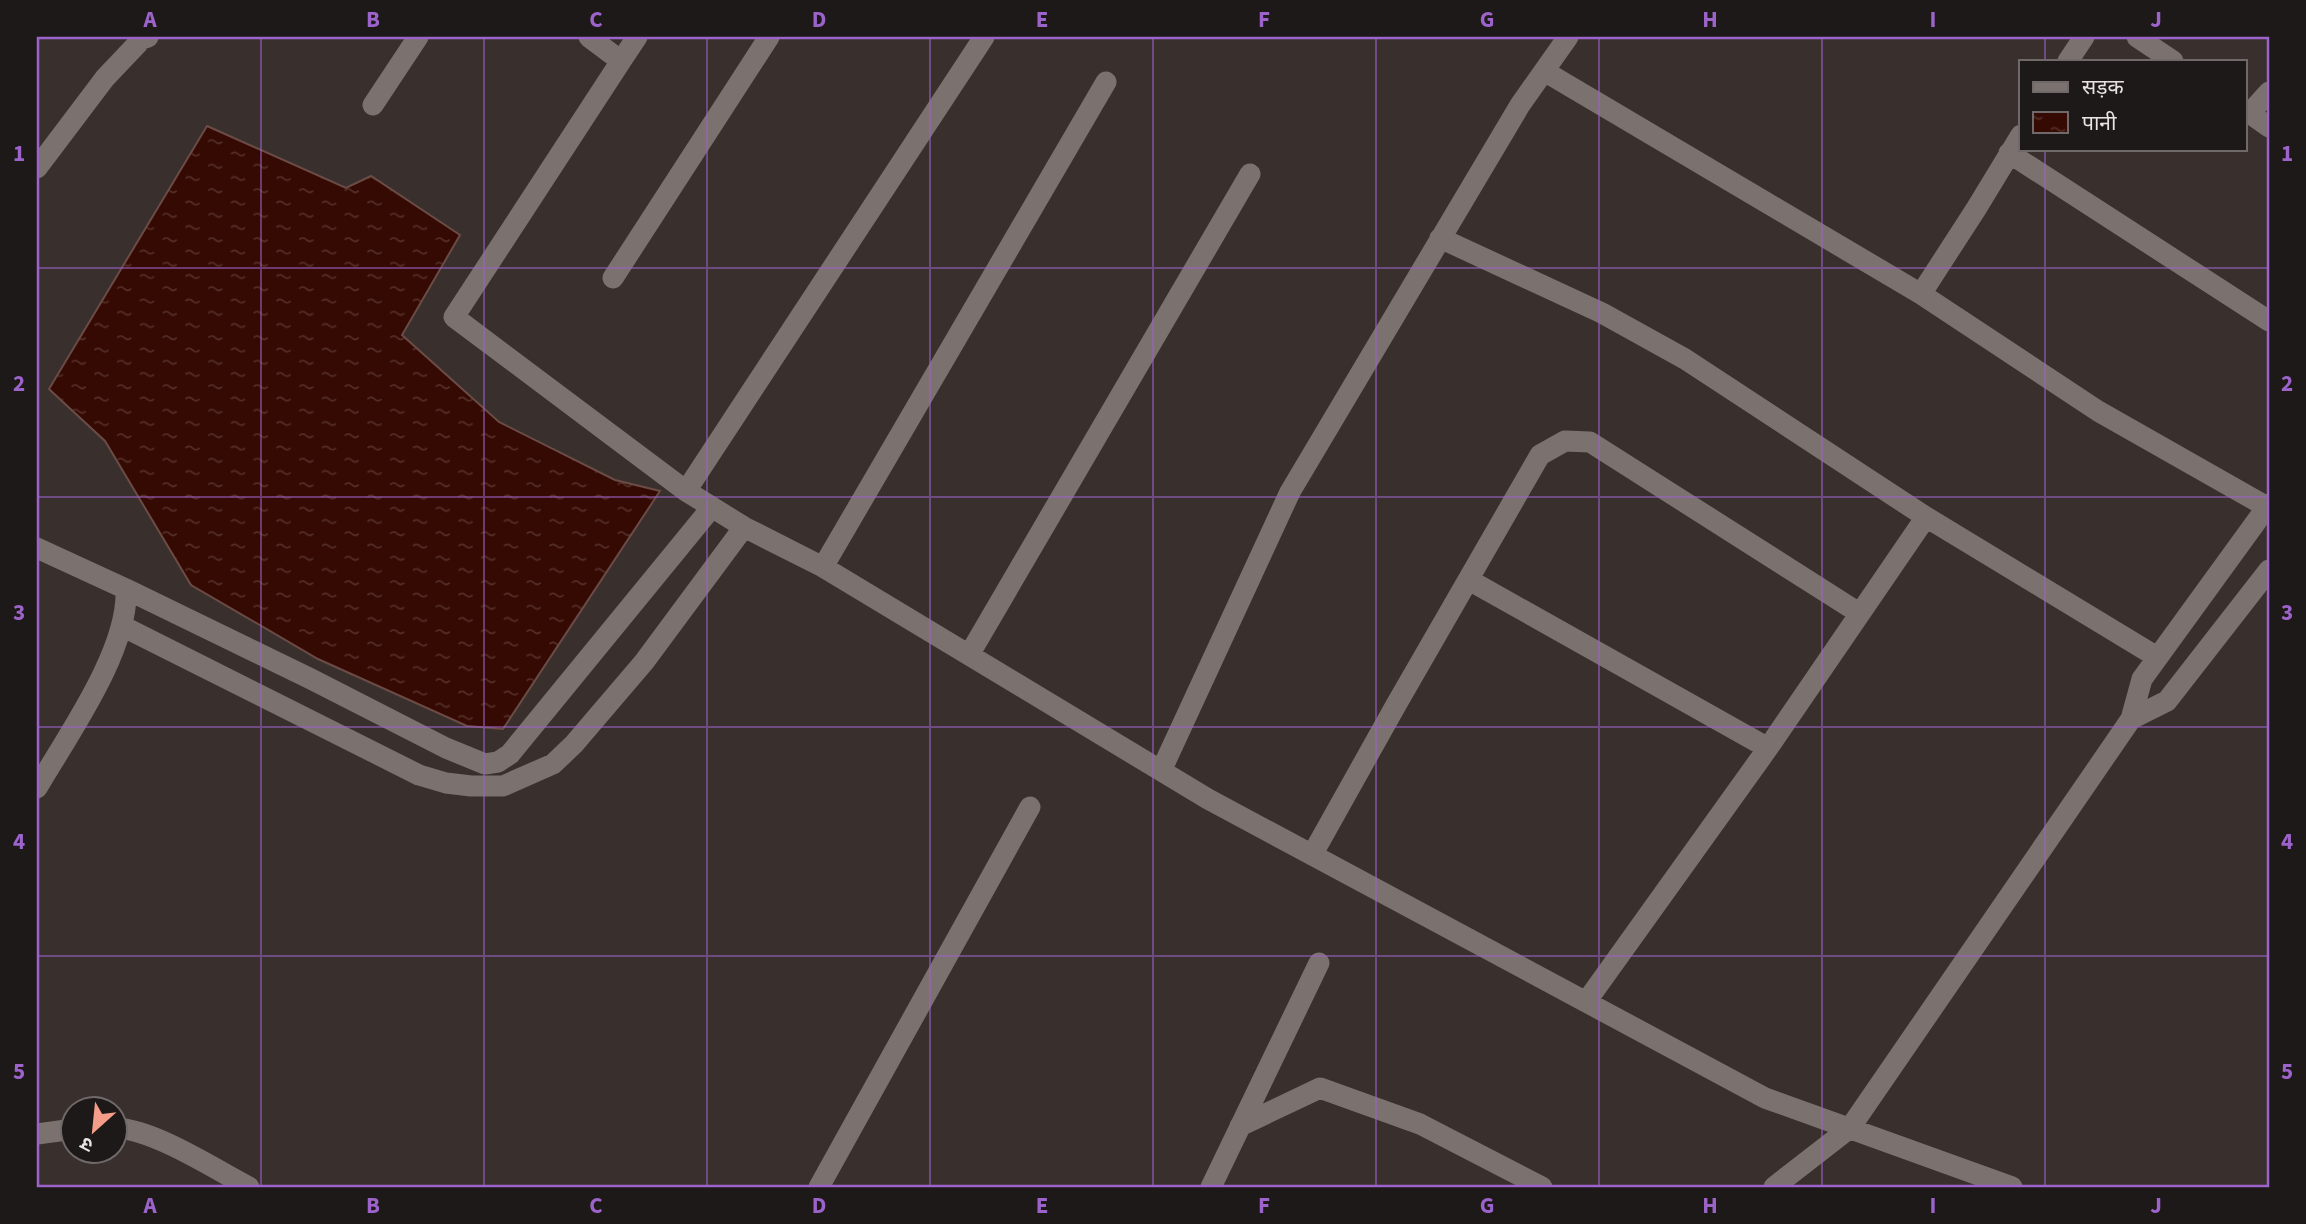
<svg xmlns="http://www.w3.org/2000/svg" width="2306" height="1224" font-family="'Source Sans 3','Noto Sans Devanagari',sans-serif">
<defs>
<pattern id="water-ripples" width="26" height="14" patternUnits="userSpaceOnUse" patternTransform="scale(1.75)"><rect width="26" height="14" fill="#350a02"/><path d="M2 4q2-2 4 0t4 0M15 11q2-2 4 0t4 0" fill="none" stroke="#522e27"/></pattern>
</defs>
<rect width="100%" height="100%" fill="#39302e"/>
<path fill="url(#water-ripples)" stroke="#6b4b45" stroke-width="2" d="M207,126L346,188L371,176L460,235L402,335L499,422L615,480L660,491L503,729L467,726L318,659L191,585L105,441L49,389Z"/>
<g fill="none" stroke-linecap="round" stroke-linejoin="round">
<path stroke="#7b716e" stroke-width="21" d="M589,37L621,61L454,317L686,491L744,527L823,567L1208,799L1765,1098L2012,1187
M2137,37L2173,61
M621,61L637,37
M2068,61L2084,37
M1544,71L1921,294L2098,411L2267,507
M373,105L418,37
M2245,110L2269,127
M2250,113L2269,92
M2009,153L2269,321
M37,168L105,78L142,39L148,37
M1440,238L1602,313L1685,359L1926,517L2157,657
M613,278L769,37
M1921,294L1976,209L2021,135
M686,491L984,37
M37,548L126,589C129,650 68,735 37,788
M823,567L1106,82
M1469,580L1768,748
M126,589L311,679L446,748L485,764L498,762L510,754L712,507
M122,626L419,775L446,783L471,786H503L553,764L574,744L644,662L744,527
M969,655L1250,174
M2131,719L2167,701L2269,570
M1161,771L1290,492L1520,105L1568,37
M1312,855L1396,705L1540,455L1565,441L1590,442L1859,613
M1586,1002L1768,748L1926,517
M1240,1126L1320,1088L1420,1124L1542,1187
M116,1128C155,1130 213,1168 249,1187
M37,1134L74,1129
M819,1187L1030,807
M1211,1187L1319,963
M1774,1187L1850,1128L2131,719L2142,679L2269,504"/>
</g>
<path fill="none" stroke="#9c63ca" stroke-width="2" stroke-opacity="0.55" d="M261,37V1187M484,37V1187M707,37V1187M930,37V1187M1153,37V1187M1376,37V1187M1599,37V1187M1822,37V1187M2045,37V61M2045,149V1187M37,268H2269M37,497H2269M37,727H2269M37,956H2269"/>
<rect width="2306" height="1224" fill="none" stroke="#1d1918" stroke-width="77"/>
<rect x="2019" y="60" width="228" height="91" fill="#1d1918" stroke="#6f6a69" stroke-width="2"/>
<rect x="2033" y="82" width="35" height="10" fill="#7b716e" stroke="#6f6a69" stroke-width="2"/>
<text x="2082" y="94" font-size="21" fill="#eae3e2">सड़क</text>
<rect x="2033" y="112" width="35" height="21" fill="url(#water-ripples)" stroke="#6f6a69" stroke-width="2"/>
<text x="2082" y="130" font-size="21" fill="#eae3e2">पानी</text>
<g transform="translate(94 1130) rotate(207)"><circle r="33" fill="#1d1918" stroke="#6f6a69" stroke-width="2"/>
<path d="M0-5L12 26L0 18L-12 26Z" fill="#f49e89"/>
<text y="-10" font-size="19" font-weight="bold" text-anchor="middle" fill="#eae3e2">उ</text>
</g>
<rect x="38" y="38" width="2230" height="1148" fill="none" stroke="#9c63ca" stroke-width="2.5"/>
<g font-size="23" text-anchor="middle" font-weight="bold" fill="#9c63ca">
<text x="150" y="27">A</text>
<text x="373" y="27">B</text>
<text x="596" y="27">C</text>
<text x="819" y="27">D</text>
<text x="1042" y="27">E</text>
<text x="1264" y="27">F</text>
<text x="1487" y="27">G</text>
<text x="1710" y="27">H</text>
<text x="1933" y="27">I</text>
<text x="2156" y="27">J</text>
<text x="19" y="161">1</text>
<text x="2287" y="161">1</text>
<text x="19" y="391">2</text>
<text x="2287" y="391">2</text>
<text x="19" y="620">3</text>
<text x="2287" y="620">3</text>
<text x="19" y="849">4</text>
<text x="2287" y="849">4</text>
<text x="19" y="1079">5</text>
<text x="2287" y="1079">5</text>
<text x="150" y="1213">A</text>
<text x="373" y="1213">B</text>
<text x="596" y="1213">C</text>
<text x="819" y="1213">D</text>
<text x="1042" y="1213">E</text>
<text x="1264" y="1213">F</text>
<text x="1487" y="1213">G</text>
<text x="1710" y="1213">H</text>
<text x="1933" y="1213">I</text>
<text x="2156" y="1213">J</text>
</g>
</svg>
